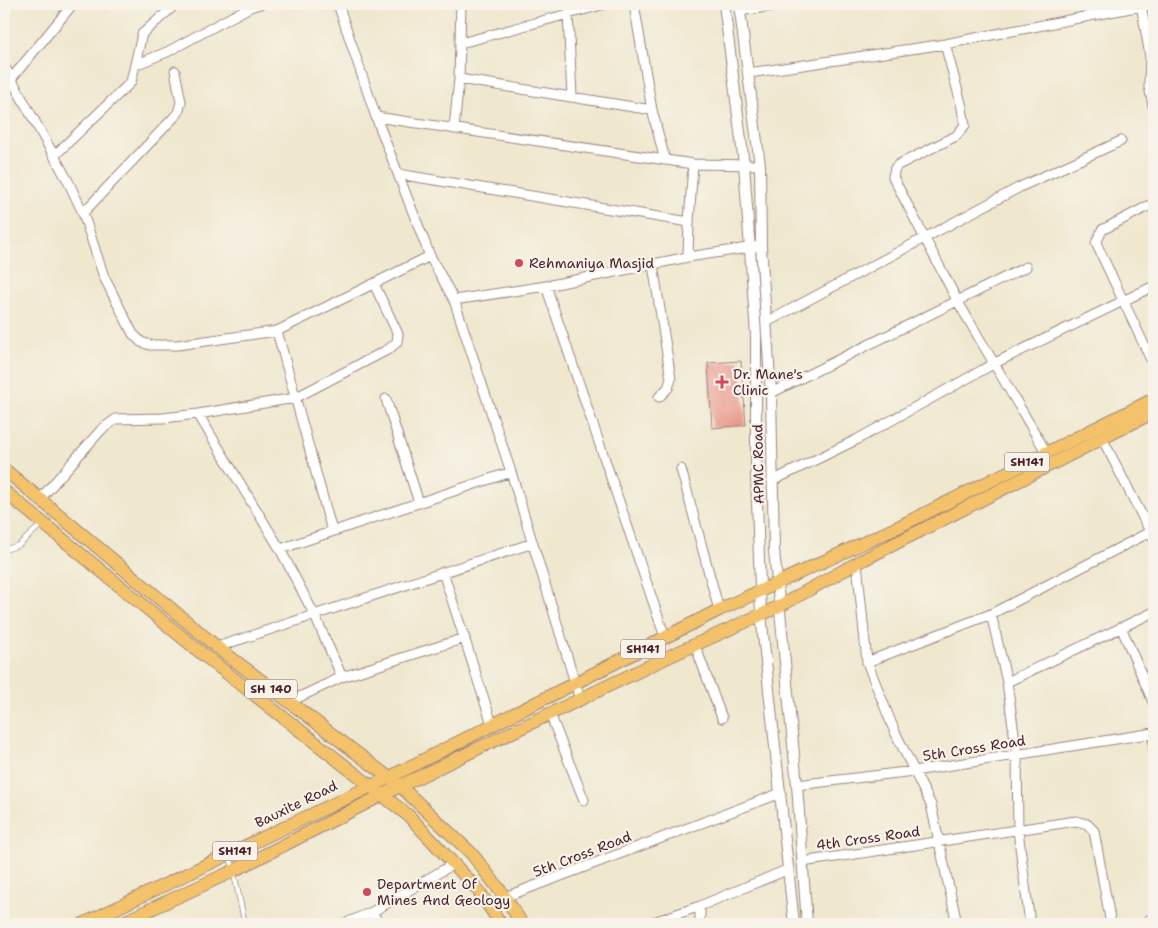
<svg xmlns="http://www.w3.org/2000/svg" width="1158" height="928" font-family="'Shantell Sans',sans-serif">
<rect width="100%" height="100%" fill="#f7f3e8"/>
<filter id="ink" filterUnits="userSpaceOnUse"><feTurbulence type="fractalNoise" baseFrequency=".02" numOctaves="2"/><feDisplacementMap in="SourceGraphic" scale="10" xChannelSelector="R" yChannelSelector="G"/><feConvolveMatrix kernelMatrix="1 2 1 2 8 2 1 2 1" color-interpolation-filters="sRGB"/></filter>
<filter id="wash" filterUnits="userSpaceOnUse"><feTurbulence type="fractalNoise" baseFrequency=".0096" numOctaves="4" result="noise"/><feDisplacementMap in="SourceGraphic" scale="20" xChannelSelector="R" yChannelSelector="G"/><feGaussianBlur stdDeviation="1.12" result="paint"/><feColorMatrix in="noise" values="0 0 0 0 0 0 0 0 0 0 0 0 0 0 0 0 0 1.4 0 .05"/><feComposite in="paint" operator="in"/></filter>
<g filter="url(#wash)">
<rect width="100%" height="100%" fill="#efe8cf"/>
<g id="blocks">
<path fill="#e99386" d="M741,361L746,425L712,428L708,363Z"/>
</g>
</g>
<g filter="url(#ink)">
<use href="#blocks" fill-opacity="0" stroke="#9c847d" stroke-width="1"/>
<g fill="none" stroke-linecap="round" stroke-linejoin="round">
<g stroke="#9c847d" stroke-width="6">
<path id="service" d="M4,550L19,545L43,523
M230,855L245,924"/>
</g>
<g stroke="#9c847d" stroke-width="11">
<path id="minor" d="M338,4L376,117L398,174L430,256L454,300L511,472L580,699
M634,4L652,110L665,160
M1141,4L1150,56L1149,87L1154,109
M740,11L785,4
M568,14L572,97
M461,43L605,4
M945,44L961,103L965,125L956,136L898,165L895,168L893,177L958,302L1046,452
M135,65L167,52L250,7L260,4
M4,66L68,181L83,213L104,277L133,334L141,342L150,345H177L277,331L430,256
M749,73L945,44L1141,6
M11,79L73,4
M459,79L652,110
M376,117L693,164L760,165
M454,129L459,79L461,4
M55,155L131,82L142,34L176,4
M398,174L689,222L688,257L761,246
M1154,203L1102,230L1096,243L1154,366
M83,213L178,113L181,102L175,71
M689,222L693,164
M653,265L671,379L668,388L659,397
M546,286L665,637
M454,300L546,286L688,257
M767,322L1020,187L1121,141
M277,331L332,531
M771,393L1026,267
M386,399L419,503
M198,414L280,549L314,614L342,677
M1102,438L1154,539
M681,469L719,610
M772,481L856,440L995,363L1154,286
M40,499L101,430L116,419L163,418L198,414L295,398L389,349L397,342L398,334L374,284
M280,549L511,472
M857,563L867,662L991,614L1007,682L1154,612
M443,572L492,724
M991,614L1150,532
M1121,627L1154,704
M695,645L722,718
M217,647L533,543
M867,662L894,730L931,805L957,924
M1007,682L1017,755L1018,831L1030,924
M289,702L342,677L465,638
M550,714L584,800
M1153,733L1154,754
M797,785L914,771L1154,733
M802,862L1076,821L1087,824L1094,831L1111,924
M505,897L781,793
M700,906V924
M372,912L379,924
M344,924L372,912L455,863
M648,924L700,906L789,869
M1144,924L1154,916"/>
</g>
<g stroke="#9c847d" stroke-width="12">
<path id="tertiary" d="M724,4L744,164L756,335V472L761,615L794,924
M739,4L760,165L761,246L771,393L774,550L797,785L807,924"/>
</g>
<g stroke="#9c847d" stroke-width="14">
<path id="primary" d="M4,469L217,647L400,786L472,854L505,897L522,924
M4,491L205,656L409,816L478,890L501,924
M83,924L388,778L719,610L900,526L1154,399
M119,924L233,871L400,786L668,657L778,607L857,563L1154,412"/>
</g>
<use href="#service" stroke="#fff" stroke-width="4.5"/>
<use href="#minor" stroke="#fff" stroke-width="9"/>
<use href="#tertiary" stroke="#fff" stroke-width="10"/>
<use href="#primary" stroke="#f3c26a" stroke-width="12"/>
</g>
</g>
<g fill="#d1495b" stroke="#f7f3e8" stroke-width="2">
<circle cx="519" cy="263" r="5"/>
<path d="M719.5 374.5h5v5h5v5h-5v5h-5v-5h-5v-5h5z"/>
<circle cx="367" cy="892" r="5"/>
</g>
<g text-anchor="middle" stroke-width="4.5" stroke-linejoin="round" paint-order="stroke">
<g fill="#f7f3e8" stroke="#7e5f64" stroke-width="1">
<rect x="1004.5" y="452.5" width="45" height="19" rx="4"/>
<rect x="620.5" y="639.5" width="45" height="19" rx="4"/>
<rect x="245" y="679.5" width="52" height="19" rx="4"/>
<rect x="212.5" y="841.5" width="45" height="19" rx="4"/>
</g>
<g font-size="12" font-weight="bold" fill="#4a1f2b">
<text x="1027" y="466">SH141</text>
<text x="643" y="653">SH141</text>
<text x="271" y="693">SH 140</text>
<text x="235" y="855">SH141</text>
</g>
<g font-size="14" fill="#4a1f2b" stroke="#f7f3e8" text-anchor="start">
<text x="529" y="268">Rehmaniya Masjid</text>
<text x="733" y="379">Dr. Mane's<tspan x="733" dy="16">Clinic</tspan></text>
<text x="377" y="889">Department Of<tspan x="377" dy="16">Mines And Geology</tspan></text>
</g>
<g font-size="14" fill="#4a1f2b" stroke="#f7f3e8">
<text transform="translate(758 464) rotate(-91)" y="5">APMC Road</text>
<text transform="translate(974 748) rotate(-9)" y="5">5th Cross Road</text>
<text transform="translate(296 804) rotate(-26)" y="5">Bauxite Road</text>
<text transform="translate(868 838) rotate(-8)" y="5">4th Cross Road</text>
<text transform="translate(582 854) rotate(-21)" y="5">5th Cross Road</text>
</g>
</g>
<rect width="1158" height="928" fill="none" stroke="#f7f3e8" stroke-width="20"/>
</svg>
